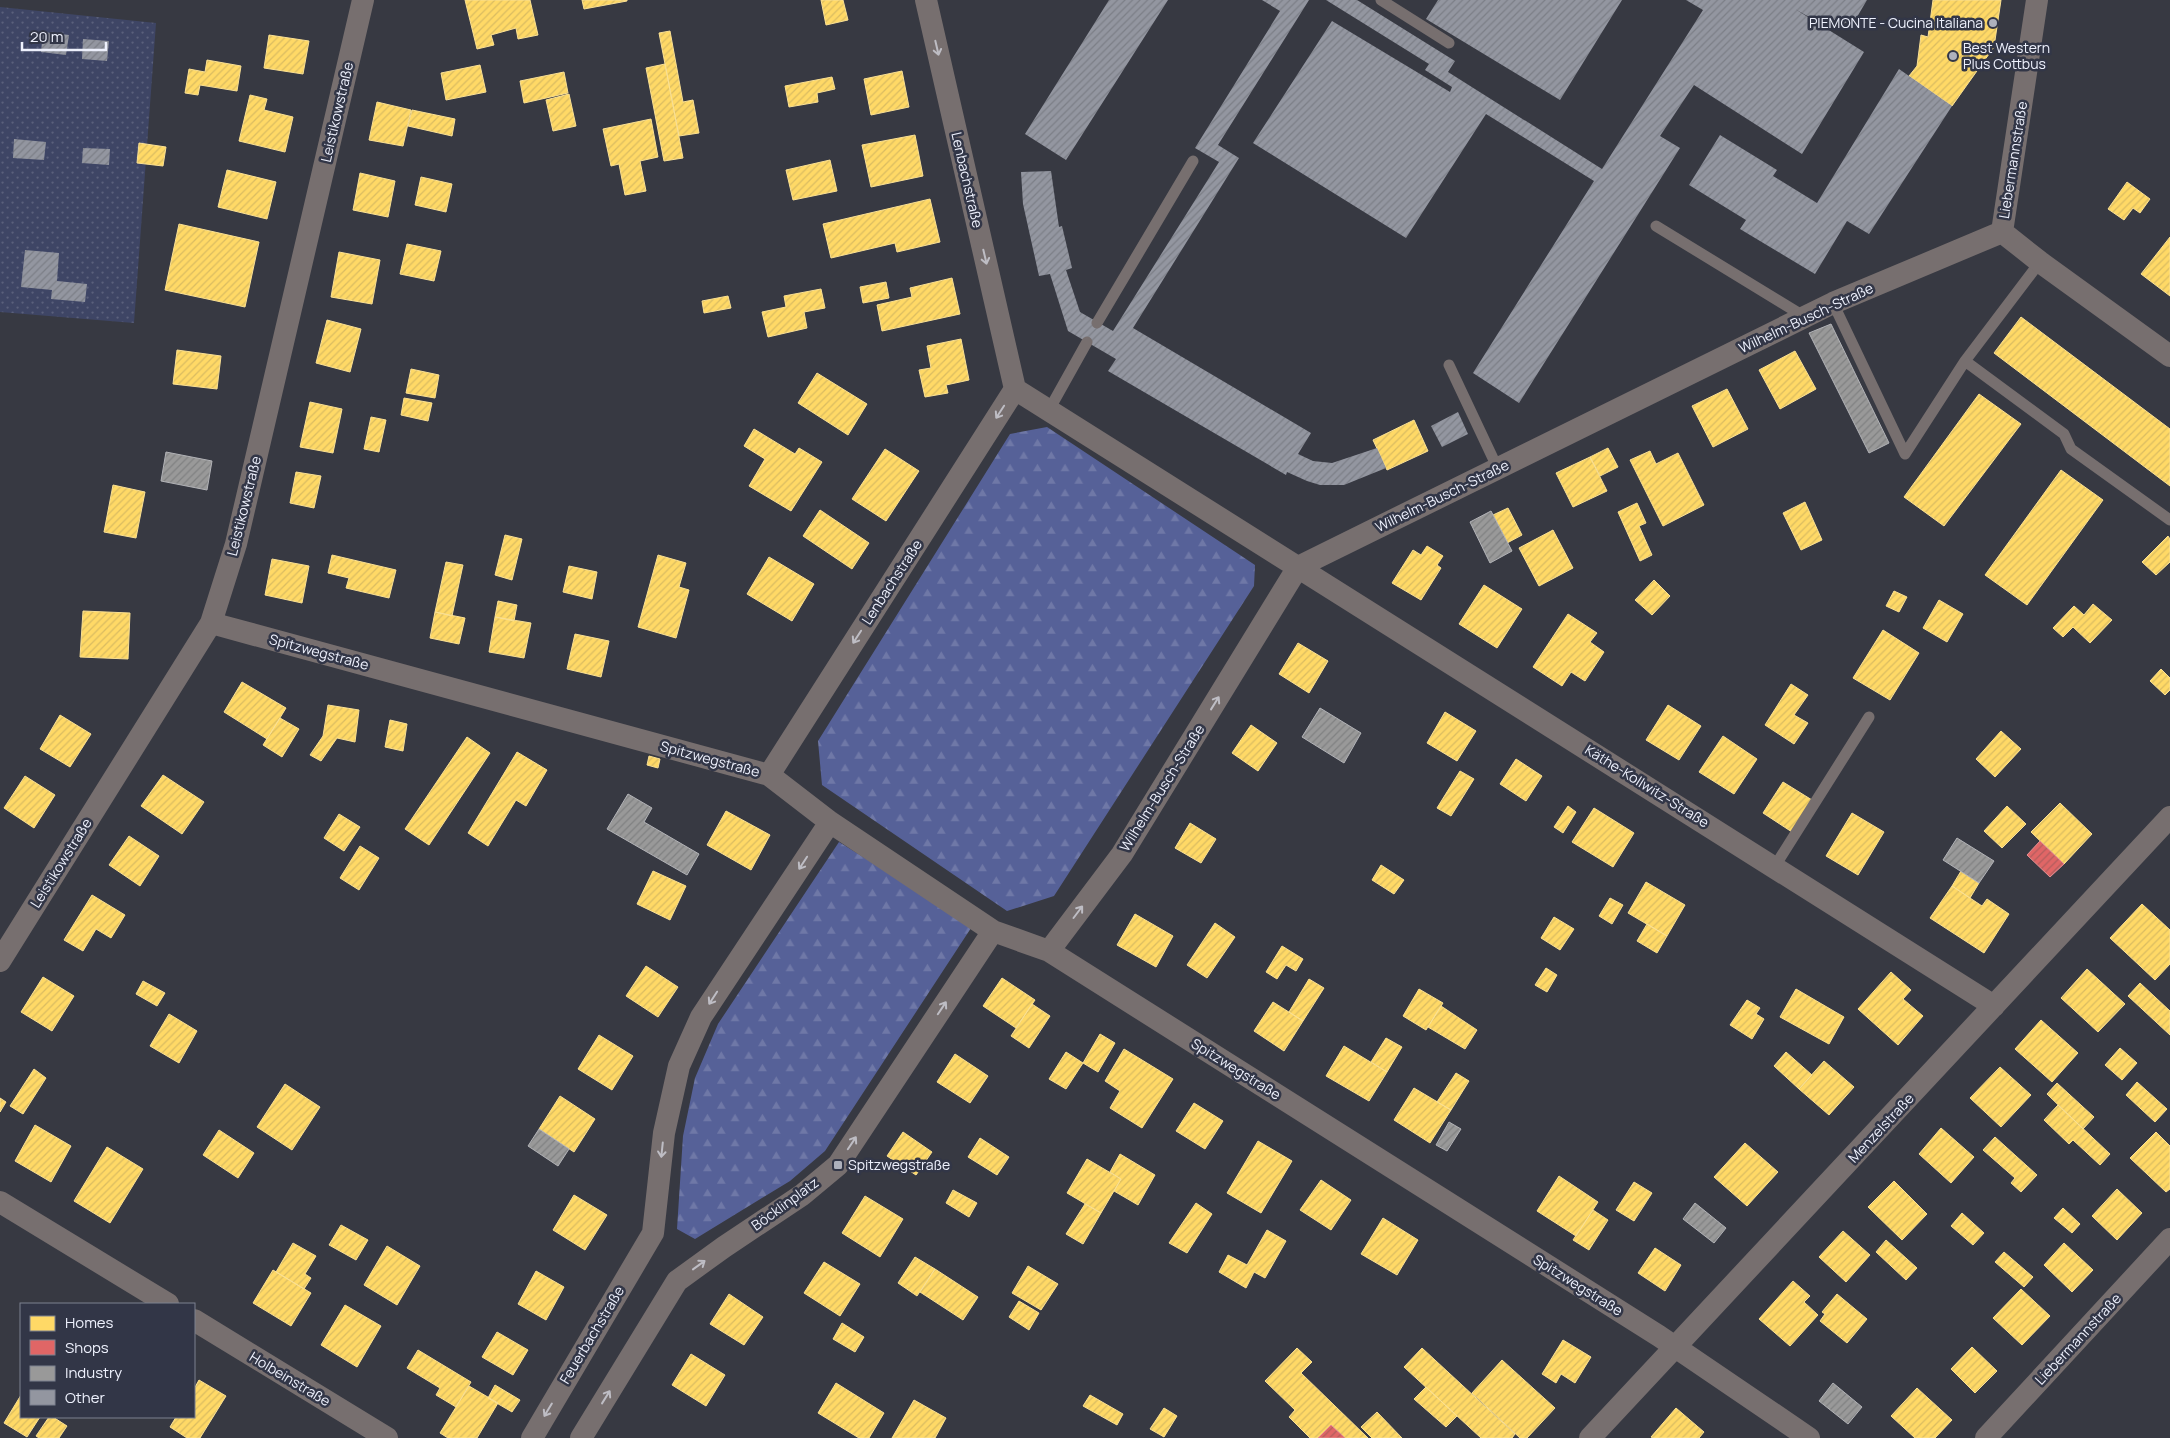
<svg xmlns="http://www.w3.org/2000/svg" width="2170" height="1438" font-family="Manrope,sans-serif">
<defs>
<pattern id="forest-firs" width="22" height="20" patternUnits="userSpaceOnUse" patternTransform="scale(1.25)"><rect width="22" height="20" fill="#566198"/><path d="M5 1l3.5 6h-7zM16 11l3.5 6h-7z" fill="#6f78a7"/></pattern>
<pattern id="garden-dots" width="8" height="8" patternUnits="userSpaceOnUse" patternTransform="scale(1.25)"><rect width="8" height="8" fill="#3e4565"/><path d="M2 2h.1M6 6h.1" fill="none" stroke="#5a607c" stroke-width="1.8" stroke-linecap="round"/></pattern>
<pattern id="homes-hatch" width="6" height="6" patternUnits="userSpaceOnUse" patternTransform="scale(1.25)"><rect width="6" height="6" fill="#ffd966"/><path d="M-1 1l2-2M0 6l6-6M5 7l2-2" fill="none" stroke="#dabc61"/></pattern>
<pattern id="shops-hatch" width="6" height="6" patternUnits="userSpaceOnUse" patternTransform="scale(1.25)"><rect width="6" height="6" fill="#e06666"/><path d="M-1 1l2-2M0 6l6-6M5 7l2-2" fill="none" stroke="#b25d5e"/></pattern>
<pattern id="industry-hatch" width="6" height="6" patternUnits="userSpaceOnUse" patternTransform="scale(1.25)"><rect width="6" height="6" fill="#999"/><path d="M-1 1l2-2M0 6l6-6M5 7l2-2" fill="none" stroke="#808182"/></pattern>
<pattern id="building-hatch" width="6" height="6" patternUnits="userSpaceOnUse" patternTransform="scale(1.25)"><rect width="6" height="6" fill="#9396a0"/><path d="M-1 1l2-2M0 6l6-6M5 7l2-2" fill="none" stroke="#7c7f87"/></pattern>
</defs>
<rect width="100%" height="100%" fill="#373942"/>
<path fill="url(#forest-firs)" d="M1047,427L1255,565L1254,586L1054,896L1007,911L822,785L818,741L1010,434Z
M839,842L973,925L825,1151L790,1181L695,1239L677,1229L683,1136L695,1078L718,1024Z"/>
<path fill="url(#garden-dots)" d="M0,7L156,23L134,323L0,312Z"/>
<path fill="url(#homes-hatch)" stroke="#fae093" d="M465,0H530L538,35L518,39L516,28L491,35L494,45L477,49Z
M582,0H627V1L584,9Z
M821,0H843L848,20L826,25Z
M1933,0H2001L1994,47L1952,106L1909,76L1917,66L1921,35L1928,37Z
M670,31L683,102L693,100L699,133L679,136L659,33Z
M269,35L309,41L303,74L264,68Z
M207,60L241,66L237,91L200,85L198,95L185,93L189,69L205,72Z
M665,64L683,158L664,161L646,68Z
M480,65L486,92L446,100L441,73Z
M902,71L909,107L871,115L864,79Z
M564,72L568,93L524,103L520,81Z
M832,77L835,89L817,93L818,102L789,107L785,86Z
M569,94L576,126L553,131L546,100Z
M250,95L267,99L264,110L293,117L285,152L239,141Z
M377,102L411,110L403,146L369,140Z
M412,110L455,119L452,136L408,126Z
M651,119L658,157L640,161L646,191L625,195L619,164L611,166L603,129Z
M915,135L923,176L871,187L862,145Z
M139,143L166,147L163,166L137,163Z
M830,160L837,191L793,200L786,170Z
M227,170L276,182L267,219L218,207Z
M360,173L395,181L388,217L353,210Z
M421,177L452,184L446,212L415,205Z
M2127,182L2150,199L2140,213L2133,208L2124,220L2108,209Z
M930,199L940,242L897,252L895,243L831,258L823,224Z
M179,224L259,242L245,307L165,290Z
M2170,237V296L2141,274Z
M407,244L441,251L434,281L400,274Z
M339,252L380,260L372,304L331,297Z
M952,278L960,314L882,331L877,305L912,297L910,288Z
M886,282L889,298L863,303L860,287Z
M821,289L825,308L804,312L807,328L768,337L762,312L786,307L784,296Z
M728,296L731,308L704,313L702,301Z
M2021,317L2170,429V486L1994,353Z
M327,320L361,329L350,372L316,363Z
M961,339L969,380L946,385L948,393L925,397L919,370L931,368L927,346Z
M177,350L221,356L217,389L173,384Z
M1795,351L1816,389L1780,409L1759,370Z
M411,369L439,375L435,398L406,393Z
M817,373L867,404L848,435L798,403Z
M1727,389L1748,429L1713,447L1692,406Z
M1979,394L2021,424L1944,526L1904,497Z
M404,398L432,403L428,421L401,415Z
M310,402L342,409L333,453L300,447Z
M371,417L386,420L379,452L364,449Z
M1414,420L1428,451L1387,470L1373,440Z
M754,429L795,454L799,448L822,462L791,511L749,486L765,459L744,446Z
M1608,448L1618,467L1600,476L1590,457Z
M885,449L919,471L886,521L852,499Z
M1650,451L1656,464L1678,453L1704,505L1663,526L1630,460Z
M1590,457L1607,491L1573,507L1556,473Z
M2061,470L2103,500L2027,605L1985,575Z
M296,472L321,476L314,508L290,503Z
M113,485L145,492L136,538L104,532Z
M1805,502L1822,540L1801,550L1783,513Z
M1637,503L1646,523L1639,526L1652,555L1640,561L1618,512Z
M1508,508L1522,535L1507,543L1493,515Z
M820,510L869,543L852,569L803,536Z
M1553,530L1573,568L1539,586L1519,548Z
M505,535L522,539L512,580L495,575Z
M2168,536L2170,539V562L2156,575L2142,562Z
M1427,546L1443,556L1437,565L1441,568L1421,600L1392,583L1413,550L1421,555Z
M332,555L396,570L389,598L346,588L349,578L328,573Z
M658,555L686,563L679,587L689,590L676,638L638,627Z
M769,557L814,584L792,621L747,594Z
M272,559L309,566L302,603L265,595Z
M446,562L463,565L452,616L435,612Z
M569,566L597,572L592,599L563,592Z
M1654,580L1670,596L1652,615L1635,600Z
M1484,585L1522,609L1497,648L1459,624Z
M1894,591L1907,597L1899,612L1886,606Z
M1939,600L1963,614L1947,642L1923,628Z
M498,601L517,605L514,621L495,617Z
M2093,604L2112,620L2090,643L2073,627L2063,637L2053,628L2074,606L2084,615Z
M83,611L130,613L128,659L80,657Z
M435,612L465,618L459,644L430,638Z
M1568,614L1597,633L1590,642L1604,652L1585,681L1571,672L1562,686L1533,667Z
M495,617L531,623L524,658L489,652Z
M1883,630L1919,653L1890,700L1853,678Z
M575,634L609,641L601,677L567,669Z
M1298,643L1328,661L1309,693L1279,674Z
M2161,669L2170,678V690L2165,695L2150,681Z
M242,682L286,708L267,739L224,712Z
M1791,684L1808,695L1794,715L1808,723L1794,744L1765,725Z
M328,705L359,710L355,742L337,738L321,761L310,755L323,736Z
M1668,705L1701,726L1679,760L1646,740Z
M1445,712L1476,731L1457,761L1427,743Z
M60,715L91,734L70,767L40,749Z
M280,718L299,729L282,757L263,745Z
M390,720L407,724L403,751L385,747Z
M1251,725L1277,743L1258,771L1232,753Z
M2001,731L2021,749L1995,777L1976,759Z
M1723,736L1757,759L1734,794L1699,772Z
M467,737L490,753L429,845L405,829Z
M517,752L547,770L526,806L516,800L488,846L468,833Z
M649,756L660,759L658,768L647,765Z
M1516,759L1542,776L1526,801L1500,784Z
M1460,771L1474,779L1451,816L1437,808Z
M163,775L204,802L182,834L141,806Z
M25,776L55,795L34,828L4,808Z
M1783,782L1812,800L1792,832L1763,813Z
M2060,803L2092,834L2064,864L2031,832Z
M1568,806L1576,812L1563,833L1554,827Z
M2007,806L2026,824L2002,848L1984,831Z
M1594,808L1634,833L1613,867L1572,842Z
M726,811L770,835L751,870L707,845Z
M1852,813L1884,832L1858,875L1826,856Z
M339,814L360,827L344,851L324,838Z
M1190,823L1216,839L1201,863L1175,848Z
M129,836L159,856L140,886L109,865Z
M360,846L379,858L359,890L340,878Z
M1381,865L1404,880L1394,894L1372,880Z
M653,871L686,886L670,920L637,904Z
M1961,871L1979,883L1970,898L1952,886Z
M1646,882L1685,905L1667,936L1628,913Z
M1952,886L1982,906L1987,899L2009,914L1984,953L1930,918Z
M92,895L125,915L111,938L96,929L83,951L64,940Z
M1610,898L1623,905L1612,924L1599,916Z
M2142,904L2170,930V964L2155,980L2110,938Z
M1135,914L1173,936L1156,967L1117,945Z
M1554,917L1574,929L1560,950L1541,938Z
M1215,923L1235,937L1207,978L1187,965Z
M1647,924L1667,936L1657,953L1637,941Z
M1282,946L1303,959L1296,971L1286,965L1277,979L1266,972Z
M646,966L678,987L658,1017L626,996Z
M1546,968L1557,975L1547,992L1535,985Z
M2087,969L2125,1004L2098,1032L2061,998Z
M1891,972L1911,990L1903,999L1923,1016L1898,1045L1858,1009Z
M43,977L74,996L52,1031L21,1012Z
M1002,978L1035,1000L1016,1028L983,1006Z
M1309,979L1324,988L1303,1021L1289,1012Z
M143,981L165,993L157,1006L136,994Z
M2140,983L2170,1011V1035L2128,996Z
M1419,989L1443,1003L1426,1030L1403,1016Z
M1796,989L1844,1017L1829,1044L1780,1017Z
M1747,1000L1760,1008L1756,1014L1764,1019L1752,1039L1730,1025Z
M1273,1002L1303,1021L1284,1051L1254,1031Z
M1032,1004L1050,1016L1029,1048L1011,1036Z
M1441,1006L1477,1030L1465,1049L1428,1027Z
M169,1014L197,1031L179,1063L150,1046Z
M2041,1020L2078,1053L2052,1082L2015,1049Z
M1100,1034L1115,1043L1098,1072L1083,1063Z
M599,1035L633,1056L612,1090L578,1069Z
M1386,1038L1402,1047L1387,1072L1371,1062Z
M1344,1046L1387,1072L1369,1101L1326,1076Z
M2120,1048L2137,1063L2122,1080L2105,1065Z
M1124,1049L1173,1079L1142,1128L1110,1108L1120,1091L1105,1081Z
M1066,1052L1083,1063L1066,1089L1049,1079Z
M1786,1052L1812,1075L1799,1089L1774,1066Z
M955,1054L988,1076L970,1103L937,1082Z
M1824,1061L1854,1087L1829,1115L1799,1089Z
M2000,1067L2031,1095L2001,1127L1970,1098Z
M34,1069L46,1078L23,1114L10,1106Z
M1456,1073L1469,1081L1451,1110L1437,1102Z
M2137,1082L2167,1109L2155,1122L2126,1095Z
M2057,1083L2094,1117L2083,1129L2047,1094Z
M285,1084L320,1107L292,1150L257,1127Z
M1414,1088L1451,1110L1430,1143L1394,1120Z
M560,1096L595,1119L574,1152L539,1129Z
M0,1098L6,1102L0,1112Z
M1194,1103L1223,1121L1205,1149L1176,1131Z
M2058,1105L2110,1154L2100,1165L2073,1140L2069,1144L2044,1120Z
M35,1125L71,1146L51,1182L15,1161Z
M1941,1128L1974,1157L1951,1183L1919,1154Z
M219,1130L254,1153L238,1178L203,1155Z
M903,1132L932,1152L916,1175L887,1156Z
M2156,1132L2170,1146V1189L2166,1192L2130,1158Z
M1995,1137L2037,1175L2021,1192L2011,1183L2015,1178L1983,1150Z
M980,1138L1009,1157L997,1175L968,1157Z
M1258,1141L1292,1161L1261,1213L1227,1193Z
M1745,1143L1778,1172L1747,1206L1714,1177Z
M107,1147L143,1169L110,1223L74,1201Z
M1120,1154L1155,1175L1138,1205L1114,1191L1121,1179L1110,1172Z
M1087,1159L1121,1179L1101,1213L1067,1193Z
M1559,1176L1598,1202L1576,1236L1537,1211Z
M1321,1180L1351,1200L1331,1230L1300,1210Z
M1894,1181L1927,1214L1902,1240L1868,1207Z
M1634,1182L1652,1193L1634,1221L1616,1210Z
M2117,1189L2142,1213L2117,1240L2092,1216Z
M953,1190L977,1203L969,1217L946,1203Z
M574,1195L607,1215L585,1250L553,1230Z
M865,1196L903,1219L880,1257L842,1233Z
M1196,1203L1212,1214L1187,1253L1169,1243Z
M1085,1204L1101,1213L1083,1244L1066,1234Z
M2063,1208L2080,1224L2072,1233L2054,1218Z
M1593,1210L1608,1220L1589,1250L1573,1240Z
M1962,1213L1984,1233L1973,1245L1951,1226Z
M1383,1218L1418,1240L1397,1275L1361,1254Z
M341,1225L368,1240L356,1260L329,1245Z
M1267,1230L1286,1241L1265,1278L1254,1272L1246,1288L1219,1272L1228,1255L1247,1265Z
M1843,1231L1870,1255L1846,1282L1819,1257Z
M1886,1240L1917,1268L1906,1280L1876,1252Z
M293,1243L316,1256L305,1274L311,1278L304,1289L276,1272Z
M2064,1243L2093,1270L2072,1292L2044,1265Z
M387,1246L420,1266L397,1305L364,1285Z
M1655,1248L1681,1265L1665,1291L1638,1273Z
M2004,1252L2033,1277L2024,1287L1995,1262Z
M915,1257L935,1269L917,1296L898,1283Z
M824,1262L860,1284L840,1316L804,1293Z
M1028,1266L1058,1284L1041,1310L1012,1293Z
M935,1269L978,1297L963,1320L920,1292Z
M273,1270L311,1293L291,1326L253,1303Z
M536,1271L564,1287L546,1320L518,1304Z
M1793,1281L1810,1296L1804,1302L1818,1315L1790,1346L1759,1319Z
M2021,1289L2050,1316L2022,1345L1993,1318Z
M729,1294L763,1317L744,1345L710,1324Z
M1837,1294L1867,1319L1847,1343L1820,1321L1825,1314L1822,1312Z
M1019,1301L1039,1313L1029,1330L1009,1317Z
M345,1305L381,1326L357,1367L321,1345Z
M842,1323L864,1337L855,1352L833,1339Z
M497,1332L528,1350L513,1375L482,1357Z
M1563,1340L1591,1357L1575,1383L1561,1374L1556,1383L1542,1374Z
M1972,1347L1997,1371L1975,1393L1951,1369Z
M1297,1348L1312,1362L1301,1373L1368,1438H1345L1331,1425L1318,1438H1310L1289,1417L1295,1410L1265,1381Z
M1422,1348L1515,1434L1512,1438H1481L1404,1367Z
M418,1350L471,1382L456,1407L436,1395L440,1388L407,1368Z
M691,1354L725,1375L706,1406L672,1385Z
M1502,1360L1555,1408L1527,1438H1520L1472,1393Z
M199,1380L226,1396L200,1438H187L170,1427L176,1417H194V1389Z
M836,1383L884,1413L869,1438H859L818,1413Z
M495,1385L520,1400L512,1412L488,1398Z
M469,1386L498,1403L477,1438H448L440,1433Z
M1426,1387L1457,1416L1446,1427L1414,1399Z
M1917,1388L1952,1420L1935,1438H1915L1891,1416Z
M21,1395V1417H40L27,1437L4,1423Z
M1090,1395L1123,1414L1117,1425L1083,1406Z
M914,1400L946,1418L935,1438H892Z
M1164,1408L1177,1416L1164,1437L1150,1429Z
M1676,1408L1704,1432L1699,1438H1653L1651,1437Z
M1377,1412L1402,1438H1372L1361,1427Z
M49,1417H53L67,1426L59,1438H39L36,1436Z"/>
<path fill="url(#shops-hatch)" stroke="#e49093" d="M2040,841L2064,864L2050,877L2027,855Z
M1331,1425L1345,1438H1318Z"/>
<path fill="url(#industry-hatch)" stroke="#b2b3b7" d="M1831,324L1889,443L1869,453L1809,333Z
M166,452L212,461L207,490L161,481Z
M1491,511L1512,551L1490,563L1470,522Z
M1320,708L1361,733L1344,763L1302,737Z
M628,794L652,808L644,822L699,854L687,875L607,829Z
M1957,838L1994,861L1979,883L1943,860Z
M1449,1122L1461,1129L1447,1151L1436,1145Z
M539,1129L569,1149L558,1166L528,1146Z
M1695,1203L1726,1228L1714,1243L1683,1219Z
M1833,1383L1862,1407L1848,1424L1819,1401Z"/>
<path fill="url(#building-hatch)" d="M1109,0H1168L1066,160L1025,134Z
M1262,0H1309L1218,145L1239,158L1133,328L1311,433L1298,454L1313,461L1332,463L1377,448L1386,468L1344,485H1320L1307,481L1287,472L1286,475L1108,371L1116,359L1068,331L1050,274L1039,276L1023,204L1021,172L1051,171L1059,227L1062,226L1072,268L1066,270L1080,312L1113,331L1219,162L1195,148L1280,11Z
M1326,0H1357L1455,61L1448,72L1602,169L1703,10L1686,0H1867L1857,17L1832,30L1795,9L1864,52L1802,154L1694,85L1660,136L1680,148L1519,403L1473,373L1594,181L1486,114L1406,238L1253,143L1332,21L1450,92L1452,87L1425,70L1429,64Z
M1438,0H1622L1560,100L1426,19Z
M43,32L69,35L66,55L41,52Z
M83,39L109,41L107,61L82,59Z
M1899,69L1952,106L1869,234L1847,221L1815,274L1740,229L1746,220L1689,185L1720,135L1777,170L1773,176L1817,203Z
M14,139L46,142L44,160L13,158Z
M83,148L110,149L109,165L82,163Z
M25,250L59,253L57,281L87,284L85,302L51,299L52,290L21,287Z
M1458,412L1468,434L1442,447L1431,426Z"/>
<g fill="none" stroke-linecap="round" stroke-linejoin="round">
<path stroke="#776f6f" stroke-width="11" d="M1381,0L1449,43
M1656,226L1805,317
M2040,262L1965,361L2064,434L2071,449L2170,520
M1833,303L1905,454L1965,361
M1097,323L1193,161
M1449,365L1498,469
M1049,410L1087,342
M1775,866L1869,717"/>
<path stroke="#776f6f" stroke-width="22" d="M2002,232L2037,0
M2002,232L2040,262L2170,356
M1015,389L1994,1006
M211,623L769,775L830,822L993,931L1049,951L1659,1336L1809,1438
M769,775L1015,389L926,0
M1049,951L1122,854L1298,567L1833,303L2002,232
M0,961L211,623L236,544L363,0
M0,1202L168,1304
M194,1320L387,1438
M532,1438L653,1233L664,1133L679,1066L701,1017L830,822
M581,1438L677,1281L724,1247L802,1195L838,1165L993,931
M1590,1438L2170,817
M1986,1438L2170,1239"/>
</g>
<defs><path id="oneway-shaft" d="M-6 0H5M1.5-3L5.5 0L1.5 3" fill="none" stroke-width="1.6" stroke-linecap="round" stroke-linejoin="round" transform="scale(1.25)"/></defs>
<g stroke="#bebdc4">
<use href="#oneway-shaft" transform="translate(937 48) rotate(77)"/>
<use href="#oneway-shaft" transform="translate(985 257) rotate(77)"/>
<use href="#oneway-shaft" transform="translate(1000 412) rotate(123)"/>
<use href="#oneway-shaft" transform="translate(857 637) rotate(123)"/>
<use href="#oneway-shaft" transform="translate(1215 703) rotate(-58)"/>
<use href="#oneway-shaft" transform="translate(803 863) rotate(123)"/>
<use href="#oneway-shaft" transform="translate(1078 912) rotate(-53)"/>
<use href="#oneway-shaft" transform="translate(713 998) rotate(123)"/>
<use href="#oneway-shaft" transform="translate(942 1008) rotate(-56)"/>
<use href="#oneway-shaft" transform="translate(852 1143) rotate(-56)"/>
<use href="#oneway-shaft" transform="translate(662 1150) rotate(96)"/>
<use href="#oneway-shaft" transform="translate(699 1265) rotate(-36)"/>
<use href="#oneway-shaft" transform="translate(606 1397) rotate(-58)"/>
<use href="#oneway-shaft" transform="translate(548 1410) rotate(121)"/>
</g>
<g fill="#aeb1bc" stroke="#323647" stroke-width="2">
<circle cx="1993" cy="23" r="5"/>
<circle cx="1953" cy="56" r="5"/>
<rect x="833" y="1160" width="10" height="10" rx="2.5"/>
</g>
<g text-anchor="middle" stroke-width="5" stroke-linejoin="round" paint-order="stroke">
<g font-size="14" fill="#eef1fd" stroke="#323647" text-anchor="start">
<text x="1983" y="28" text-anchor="end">PIEMONTE - Cucina Italiana</text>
<text x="1963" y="53">Best Western<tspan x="1963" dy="16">Plus Cottbus</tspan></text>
<text x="848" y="1170">Spitzwegstraße</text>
</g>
<g font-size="14" fill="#eef1fd" stroke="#323647">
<text transform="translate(337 112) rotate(-77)" y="5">Leistikowstraße</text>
<text transform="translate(2013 160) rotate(-81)" y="5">Liebermannstraße</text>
<text transform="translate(967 180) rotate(77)" y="5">Lenbachstraße</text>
<text transform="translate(1806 318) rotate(-25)" y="5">Wilhelm-Busch-Straße</text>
<text transform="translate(1442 496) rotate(-26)" y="5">Wilhelm-Busch-Straße</text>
<text transform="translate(244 506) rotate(-76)" y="5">Leistikowstraße</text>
<text transform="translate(892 582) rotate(-57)" y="5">Lenbachstraße</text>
<text transform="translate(319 652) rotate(15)" y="5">Spitzwegstraße</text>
<text transform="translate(710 759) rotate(15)" y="5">Spitzwegstraße</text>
<text transform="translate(1647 786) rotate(32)" y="5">Käthe-Kollwitz-Straße</text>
<text transform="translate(1162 788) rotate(-58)" y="5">Wilhelm-Busch-Straße</text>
<text transform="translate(61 863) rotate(-58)" y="5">Leistikowstraße</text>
<text transform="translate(1236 1069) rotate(32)" y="5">Spitzwegstraße</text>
<text transform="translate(1881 1128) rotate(-47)" y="5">Menzelstraße</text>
<text transform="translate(785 1204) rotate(-36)" y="5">Böcklinplatz</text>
<text transform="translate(1578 1285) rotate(32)" y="5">Spitzwegstraße</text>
<text transform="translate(592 1335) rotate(-59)" y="5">Feuerbachstraße</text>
<text transform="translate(2078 1339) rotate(-47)" y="5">Liebermannstraße</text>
<text transform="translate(290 1379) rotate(31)" y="5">Holbeinstraße</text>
</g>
</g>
<rect x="20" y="1303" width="175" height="115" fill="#323647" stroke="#7d8190"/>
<rect x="30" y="1316" width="25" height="15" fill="#ffd966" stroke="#7d8190"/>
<text x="65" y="1328" font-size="15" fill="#eef1fd">Homes</text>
<rect x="30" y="1340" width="25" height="15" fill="#e06666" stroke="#7d8190"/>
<text x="65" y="1353" font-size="15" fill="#eef1fd">Shops</text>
<rect x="30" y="1366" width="25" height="15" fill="#999999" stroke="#7d8190"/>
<text x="65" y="1378" font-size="15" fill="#eef1fd">Industry</text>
<rect x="30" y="1390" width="25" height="15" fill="#9396a0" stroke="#7d8190"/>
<text x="65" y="1403" font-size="15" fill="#eef1fd">Other</text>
<path d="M22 42v8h84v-8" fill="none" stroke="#eef1fd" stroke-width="2.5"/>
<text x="30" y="42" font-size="15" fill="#eef1fd" stroke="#323647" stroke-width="4" paint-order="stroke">20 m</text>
</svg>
